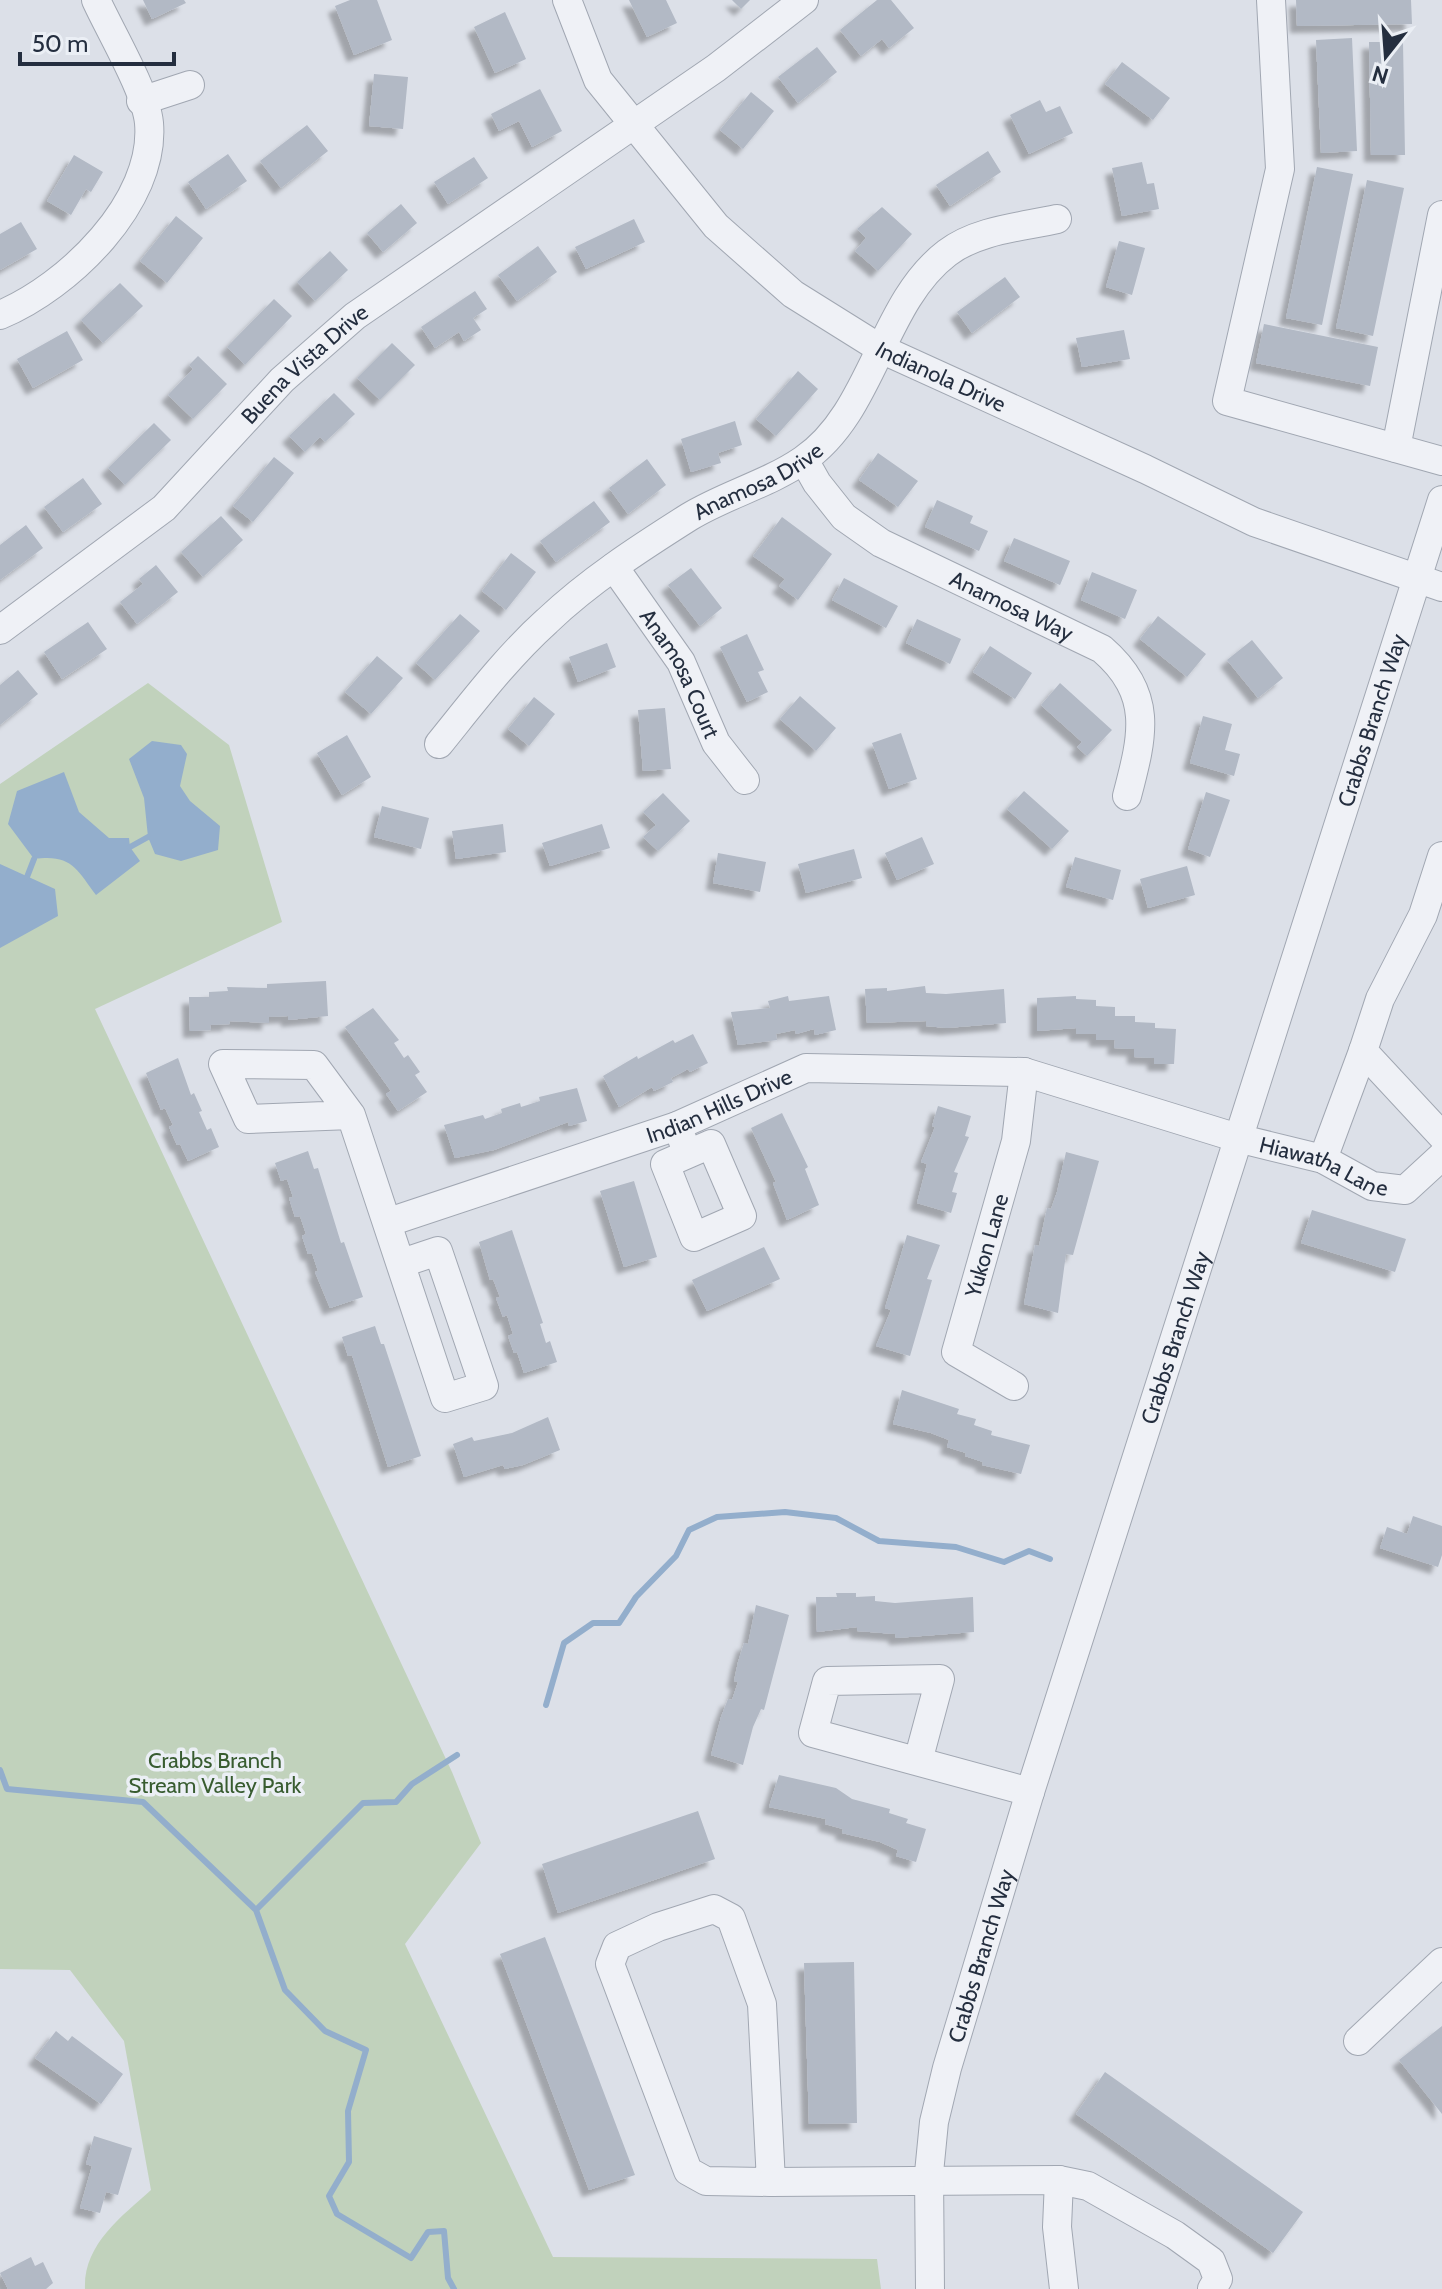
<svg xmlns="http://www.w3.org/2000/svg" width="1442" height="2289" font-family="Cabin,sans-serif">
<defs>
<filter id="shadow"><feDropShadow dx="-7" dy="7" stdDeviation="2" flood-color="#0004"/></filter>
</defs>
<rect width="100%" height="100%" fill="#dce0e8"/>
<path fill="#c1d2bc" d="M148,683L229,745L282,922L95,1009L452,1772L481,1843L405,1944L553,2257L877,2259L881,2289H85C83,2245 121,2217 151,2190L124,2041L70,1970L0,1969V784Z"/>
<path fill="#93aecc" d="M152,741L181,745L187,754L180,786L190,801L220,826L218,850L181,861L155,854L148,837L144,798L129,759Z
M64,772L79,812L109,838H129L130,847L140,861L96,895C76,868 71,854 34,859L8,824L17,791Z
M0,864L55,889L58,916L0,948Z"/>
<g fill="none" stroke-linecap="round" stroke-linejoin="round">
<path stroke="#93aecc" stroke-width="6" d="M130,847L148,837
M27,877L34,859
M546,1705L564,1643L593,1623H619L636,1597L676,1556L689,1530L717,1517L785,1512L836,1518L879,1541L956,1547L1004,1562L1029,1551L1050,1559
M0,1770L7,1789L143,1802L256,1910L285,1990L325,2031L366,2050L348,2111L349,2162L329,2196L337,2214L411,2258L428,2232L444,2231L448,2278L454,2289
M256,1910L363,1803L396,1802L412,1784L457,1755"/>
</g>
<path fill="#b2b9c5" filter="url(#shadow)" d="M143,0H184L186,3L152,19Z
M350,0H377L392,40L354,55L335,6Z
M629,0H666L677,23L647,37Z
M732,0H750L741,9Z
M877,0H891L914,28L889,48L882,39L861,56L840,30Z
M1296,0H1411L1412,24L1297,26Z
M505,12L526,59L495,73L474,27Z
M1352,38L1357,151L1321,153L1316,40Z
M1369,42H1403L1405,155H1371Z
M817,47L837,72L798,103L778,77Z
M1122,62L1170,98L1153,120L1105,84Z
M374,74L408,77L403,129L369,126Z
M540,89L562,131L532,147L519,121L499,131L491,114Z
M751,92L774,111L743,149L720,130Z
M1040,100L1046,112L1060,106L1073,133L1029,154L1010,115Z
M307,125L328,151L281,188L260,161Z
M988,151L1001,172L950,206L936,185Z
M228,154L247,181L206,209L188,182Z
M74,155L103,172L91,192L86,189L71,215L47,201Z
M474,157L488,178L448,204L434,182Z
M1142,162L1147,184L1154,183L1159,209L1122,216L1112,168Z
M1317,167L1353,174L1322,325L1286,318Z
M1367,180L1404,188L1373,336L1336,328Z
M401,204L417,223L383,252L367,233Z
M882,207L912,234L878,271L855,251L866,238L857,229Z
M176,216L203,238L167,283L140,261Z
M634,219L645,242L586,269L575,247Z
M21,222L37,249L0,270V234Z
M1119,241L1145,248L1132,295L1106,287Z
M538,246L557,272L517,301L498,275Z
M330,251L348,270L315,301L297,282Z
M1005,277L1020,297L972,333L957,312Z
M120,283L143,306L103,343L81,320Z
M475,291L487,309L473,318L481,330L464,341L459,332L435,348L421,327Z
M274,299L292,316L245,365L227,347Z
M1264,324L1378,347L1370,386L1256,363Z
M1124,330L1130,359L1082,367L1076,338Z
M67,331L83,360L33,388L17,359Z
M392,343L415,365L380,400L357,378Z
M198,356L227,384L193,419L168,395L193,369L189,365Z
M798,371L818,389L776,436L756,419Z
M334,393L355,414L325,442L320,437L305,452L289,436Z
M735,421L742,445L718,453L721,463L691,472L681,439Z
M154,423L171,440L125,485L108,468Z
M878,453L918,481L898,507L859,480Z
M274,457L294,473L253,522L233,506Z
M647,459L666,485L628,514L609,488Z
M83,478L102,504L63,532L44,507Z
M937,500L973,516L970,523L988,531L979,551L925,527Z
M594,501L610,522L556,562L540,541Z
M221,516L243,540L203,577L181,552Z
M782,517L832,554L798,600L779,586L785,579L753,556Z
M26,525L43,548L0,580V545Z
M1014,538L1070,561L1060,585L1004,561Z
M511,553L536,572L506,610L482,591Z
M156,565L178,592L137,624L120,602L143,584L139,579Z
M691,568L722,608L700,626L668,585Z
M1092,572L1137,590L1125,619L1081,600Z
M844,578L898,606L886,628L832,600Z
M460,614L480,631L435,680L416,663Z
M1158,616L1206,654L1187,677L1140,639Z
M917,619L961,639L950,664L906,643Z
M88,622L107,649L62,679L44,652Z
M747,634L764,670L758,672L768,692L747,702L720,647Z
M1252,640L1283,678L1258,698L1227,660Z
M607,643L616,667L578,682L569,657Z
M990,646L1032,673L1015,699L973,672Z
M377,656L403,678L371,714L345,692Z
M18,670L38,694L0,725V685Z
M1060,683L1112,730L1087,756L1077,747L1082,742L1041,705Z
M800,696L836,728L816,751L780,719Z
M534,697L555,714L529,746L508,729Z
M665,708L671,769L643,771L638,710Z
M1203,716L1232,724L1225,750L1240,754L1234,776L1190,763Z
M901,733L917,779L889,789L872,743Z
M347,735L371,777L342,795L317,753Z
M1024,791L1069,831L1052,849L1007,809Z
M1206,792L1230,800L1210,857L1188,849Z
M663,793L690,821L658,851L643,837L656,825L643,812Z
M382,806L429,818L421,849L374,837Z
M503,824L506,852L456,859L452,831Z
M602,824L610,848L550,866L542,843Z
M922,837L934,864L897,880L885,853Z
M854,849L862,878L806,893L798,864Z
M718,853L766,862L760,892L713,883Z
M1075,857L1121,870L1113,900L1066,887Z
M1187,866L1195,895L1148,908L1140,879Z
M326,981L328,1016L288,1020V1016L269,1017V1023L229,1021L230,1024L210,1025L211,1030L190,1031L189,997H209V992L228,991L227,987L267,988V984Z
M925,986L926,993L946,994L1004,989L1006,1023L947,1028L926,1026V1021L867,1023L865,989L887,988V991Z
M788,996L789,1001L829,996L836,1030L815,1035L814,1029L796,1034L795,1030L776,1034L777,1040L738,1045L731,1012L770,1008L768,1001Z
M1076,996V999L1096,1000V1006L1115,1007V1016H1135V1022L1155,1023V1028L1176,1029L1174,1064H1154V1058L1134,1057V1049L1114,1048L1115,1040H1096V1034H1076V1028L1037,1031V998Z
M373,1008L399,1040L394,1043L404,1058L408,1055L420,1072L415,1075L427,1092L398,1111L386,1094L391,1091L345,1027Z
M693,1034L708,1063L690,1072L688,1069L671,1078L673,1082L654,1091L652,1087L619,1107L603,1076L637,1056L638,1059L673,1040L675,1043Z
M178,1058L191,1095L194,1093L202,1111L199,1112L207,1130L211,1128L219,1147L188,1161L180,1144L177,1145L169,1127L173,1125L165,1108L161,1110L146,1073Z
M577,1088L587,1121L569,1126L568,1122L494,1150L455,1158L444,1125L483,1115L485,1119L502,1113L501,1109L520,1103L521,1107L540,1101L539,1097Z
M938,1106L971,1116L965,1136L969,1137L954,1172L958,1173L952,1192L957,1193L951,1213L917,1203L927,1164L921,1162L935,1127L932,1126Z
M782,1113L808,1167L805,1169L819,1205L787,1220L773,1183L776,1182L751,1128Z
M308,1151L314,1169L318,1168L341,1243L344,1242L363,1297L330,1308L315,1272L318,1271L312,1253L308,1254L302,1236L306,1234L300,1216L295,1217L289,1198L293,1197L287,1179L281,1181L275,1163Z
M1066,1152L1099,1161L1073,1255L1066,1254L1058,1313L1024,1304L1035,1245L1039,1246L1047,1208L1051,1209L1057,1192Z
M634,1181L657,1257L624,1267L600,1191Z
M1312,1210L1406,1239L1395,1272L1301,1243Z
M512,1230L543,1323L540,1324L546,1343L550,1341L557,1362L524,1373L517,1352L514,1353L508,1336L513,1334L507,1315L503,1317L496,1298L500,1297L493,1279L490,1280L479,1242Z
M907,1235L940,1245L927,1279L932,1280L910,1356L876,1346L891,1310L885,1308Z
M764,1247L780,1279L707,1311L692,1280Z
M375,1326L381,1344H384L421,1456L388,1467L352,1355L348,1356L342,1337Z
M902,1390L959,1409L957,1414L976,1419L974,1425L992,1431L991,1435L1030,1445L1021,1474L982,1465L983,1462L965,1456L966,1453L947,1447L949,1440L931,1433L893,1424Z
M548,1417L560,1450L523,1465L505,1469L503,1465L464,1477L453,1444L472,1437L474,1441L512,1433Z
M1413,1516L1442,1526V1555L1438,1567L1380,1548L1387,1527L1407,1534Z
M836,1593H856V1597L875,1596V1601L895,1603L973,1597L974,1632L896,1638L895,1634L857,1631V1627L817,1632L816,1597H837Z
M756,1605L789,1615L764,1710L761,1709L753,1727L743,1765L711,1755L721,1717L728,1699L732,1700L738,1682L734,1681L738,1662L744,1643L748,1644Z
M779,1775L836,1788L852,1799L890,1809L889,1813L908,1819L906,1823L926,1829L916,1862L896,1856L898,1850L880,1842L842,1833L843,1829L825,1824L826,1819L769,1807Z
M698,1811L715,1859L558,1913L542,1864Z
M545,1937L635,2175L589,2190L500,1954Z
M854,1962L857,2123L809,2124L804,1963Z
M1442,2026V2114L1399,2060Z
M56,2031L68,2041L72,2036L123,2074L101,2104L35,2058Z
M1105,2072L1303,2212L1273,2253L1076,2114Z
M94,2136L132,2148L118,2195L106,2192L100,2213L80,2208L92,2166L86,2164Z
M31,2257L35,2266L43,2262L53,2283L46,2289H8L0,2273Z"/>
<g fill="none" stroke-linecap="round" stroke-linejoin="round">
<g stroke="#a1a7b2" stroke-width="30">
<g id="minor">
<path id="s1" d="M567,0L598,80L716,226L793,294L881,349L1145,469L1254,522L1442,587"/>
<path d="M1271,0L1280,169L1227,401L1442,461"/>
<path d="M141,101L190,85"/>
<path d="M0,315C68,287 156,202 149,123C146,91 110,31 96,0"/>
<path d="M1396,448L1442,215"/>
<path id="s2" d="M804,460L817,483L844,517L881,543L1102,649C1154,694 1143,735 1127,796"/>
<path id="s3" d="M614,567L681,662L716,743L745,780"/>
<path id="s4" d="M0,630L164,508L282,380L355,316L716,68L804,0"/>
<path id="s5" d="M439,744C473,702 506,658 547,621C589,581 640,548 689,517C725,495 768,484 803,460C873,413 881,303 947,253C977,230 1021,227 1057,219"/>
<path d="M1442,856L1423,915L1380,999L1363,1051L1442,1136"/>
<path d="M351,1115L248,1119L223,1064L314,1065L351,1115L445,1398L484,1386L438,1251L402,1263"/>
<path d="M677,1126L688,1154L665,1164L694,1237L742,1216L711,1144L688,1154"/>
<path d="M1323,1159L1363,1051"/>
<path id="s6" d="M389,1222L677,1126L806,1068L1024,1072L1241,1139L1323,1159L1372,1186L1405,1190L1442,1156"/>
<path id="s7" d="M1014,1386L956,1352L1016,1141L1024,1072"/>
<path d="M918,1761L940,1679L827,1681L813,1733L1030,1792"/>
<path d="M714,1909L731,1918L762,2004L771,2182L706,2181L688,2171L610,1964L617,1946L658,1927Z"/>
<path d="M1358,2041L1442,1962"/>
<path d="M1059,2180L1057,2227L1064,2289"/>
<path d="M771,2182L1059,2180L1088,2186L1175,2235L1211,2261L1218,2279L1212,2289"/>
<path id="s8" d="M930,2289L929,2173L934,2122L947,2068L1030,1792L1442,500"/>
</g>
</g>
<use href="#minor" stroke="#eff1f6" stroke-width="28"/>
</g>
<g text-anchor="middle" stroke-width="7" stroke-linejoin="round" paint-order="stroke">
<g font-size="22" fill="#242e3f" stroke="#ebeff5">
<text dy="8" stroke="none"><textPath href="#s4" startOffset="406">Buena Vista Drive</textPath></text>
<text dy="8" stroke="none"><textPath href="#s1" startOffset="546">Indianola Drive</textPath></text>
<text dy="8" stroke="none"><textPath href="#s5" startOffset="418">Anamosa Drive</textPath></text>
<text dy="8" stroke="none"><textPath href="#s2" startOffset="260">Anamosa Way</textPath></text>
<text dy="8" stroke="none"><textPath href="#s3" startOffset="126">Anamosa Court</textPath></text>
<text dy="8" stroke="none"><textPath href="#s8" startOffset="1636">Crabbs Branch Way</textPath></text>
<text dy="8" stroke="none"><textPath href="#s6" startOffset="350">Indian Hills Drive</textPath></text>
<text dy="8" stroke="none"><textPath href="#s6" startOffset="978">Hiawatha Lane</textPath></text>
<text dy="8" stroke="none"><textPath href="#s7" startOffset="178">Yukon Lane</textPath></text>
<text dy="8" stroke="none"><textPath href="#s8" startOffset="988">Crabbs Branch Way</textPath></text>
<text dy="8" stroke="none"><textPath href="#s8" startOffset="340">Crabbs Branch Way</textPath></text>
</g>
<g font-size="22" fill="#385c30" stroke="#ebeff5">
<text x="215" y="1768">Crabbs Branch<tspan x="215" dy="25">Stream Valley Park</tspan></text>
</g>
</g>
<g transform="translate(1386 56) rotate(197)" stroke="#ebeff5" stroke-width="6" paint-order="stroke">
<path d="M0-6L14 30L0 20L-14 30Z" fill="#242e3f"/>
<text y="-12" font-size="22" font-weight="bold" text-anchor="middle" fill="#242e3f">N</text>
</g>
<path d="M20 52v12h154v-12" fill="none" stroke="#242e3f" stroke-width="4"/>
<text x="32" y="52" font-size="24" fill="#242e3f" stroke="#ebeff5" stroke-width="6" paint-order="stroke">50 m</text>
</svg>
